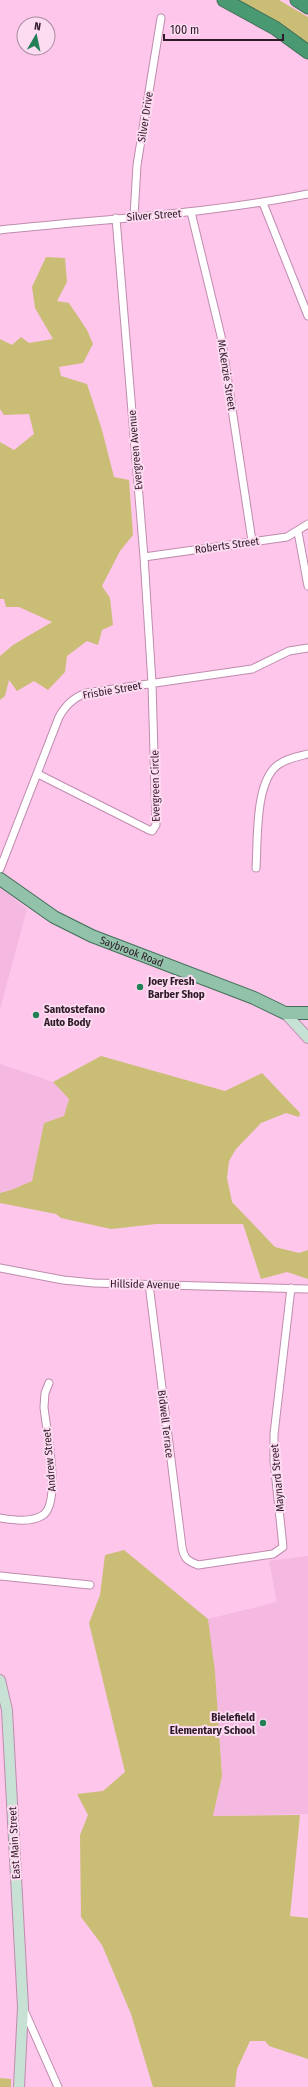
<svg xmlns="http://www.w3.org/2000/svg" width="308" height="2087" font-family="'Fira Sans Condensed',sans-serif">
<rect width="100%" height="100%" fill="#fdc6ea"/>
<path fill="#f5b8e0" d="M0,887L27,909L0,1009Z
M0,1064L53,1082L69,1099L64,1116L44,1123L32,1181L11,1190L0,1193Z
M308,1556V1814L213,1816L222,1776L215,1671L208,1619L277,1602L269,1561Z"/>
<path fill="#cabe76" d="M235,0H279L308,17V45L298,36Z
M46,257L65,258L67,282L57,301L69,303L87,330L93,344L83,363L59,367L61,376L87,384L102,430L114,477L129,480L133,535L120,551L102,586L110,598L113,625L102,630L98,645L87,641L67,656L65,672L48,690L34,681L17,691L9,680L5,696L0,700V656L13,645L52,622L19,607H6L4,599H0V442L14,450L34,434L29,414L4,415L0,409V339L12,345L21,337L29,343L53,339L35,308L32,287Z
M101,1056L225,1091L262,1073L300,1113L299,1117L286,1113L261,1123L236,1149L229,1161L227,1178L232,1202L275,1247L299,1253L308,1250V1279L287,1272L261,1279L243,1224H156L111,1229L61,1218L56,1214L0,1203V1193L11,1190L32,1181L44,1123L64,1116L69,1099L53,1082Z
M124,1550L208,1619L215,1671L222,1776L213,1816L300,1815L290,1916L308,1918V2059L269,2046L265,2041H250L237,2069L235,2087H153L131,2014L102,1945L81,1917L80,1835L88,1815L77,1794L103,1791L125,1772L89,1623L100,1595L105,1555Z
M0,2078L11,2079V2087H0Z"/>
<g fill="none" stroke-linecap="round" stroke-linejoin="round">
<g stroke="#bf8cae" stroke-width="9">
<path id="street" d="M263,203L308,316
M191,212L221,336L252,541
M134,216L137,165L161,18
M0,230C103,219 207,214 308,194
M298,532L308,586
M144,557L287,537L308,524
M38,774L149,830L152,831L156,825L152,683L144,557L116,218
M256,868C258,841 254,777 281,763C289,758 300,756 308,754
M0,869L59,717C66,705 73,698 86,693L252,669L289,651L308,648
M0,1268L63,1280L94,1283L308,1289
M149,1284L182,1547C184,1558 187,1561 198,1565L273,1554L283,1547L274,1461V1434L291,1288
M0,1518C13,1520 31,1523 43,1515C62,1502 46,1429 44,1407L45,1393L49,1383
M0,1576L90,1585
M24,2010L58,2087"/>
</g>
<g stroke="#bf8cae" stroke-width="12">
<path id="secondary" d="M285,1013L308,1038
M0,1680L7,1710L23,2007L19,2087"/>
</g>
<g stroke="#406e58" stroke-width="14">
<g id="primary">
<path id="s1" d="M0,879L54,917L92,936L254,998L285,1013H308"/>
</g>
</g>
<g stroke="#406e58" stroke-width="15">
<path id="highway" d="M224,0L275,28L308,52
M297,0L308,7"/>
</g>
<use href="#street" stroke="#fff" stroke-width="7"/>
<use href="#secondary" stroke="#c8e1d5" stroke-width="10"/>
<use href="#primary" stroke="#92c2aa" stroke-width="12"/>
<use href="#highway" stroke="#499a72" stroke-width="13"/>
</g>
<g fill="#228057" stroke="#fddbf1" stroke-width="1.5">
<circle cx="140" cy="987" r="4"/>
<circle cx="36" cy="1015" r="4"/>
<circle cx="263" cy="1723" r="4"/>
</g>
<g text-anchor="middle" stroke-width="4" stroke-linejoin="round" paint-order="stroke">
<g font-size="11" fill="#2e1b28" stroke="#fddbf1">
<text transform="translate(145 117) rotate(-81)" y="4">Silver Drive</text>
<text transform="translate(154 215) rotate(-4)" y="4">Silver Street</text>
<text transform="translate(227 375) rotate(81)" y="4">McKenzie Street</text>
<text transform="translate(135 450) rotate(-95)" y="4">Evergreen Avenue</text>
<text transform="translate(227 545) rotate(-8)" y="4">Roberts Street</text>
<text transform="translate(112 690) rotate(-10)" y="4">Frisbie Street</text>
<text transform="translate(155 786) rotate(-91)" y="4">Evergreen Circle</text>
<text dy="4" stroke="none"><textPath href="#s1" startOffset="151">Saybrook Road</textPath></text>
<text transform="translate(145 1284) rotate(1)" y="4">Hillside Avenue</text>
<text transform="translate(166 1424) rotate(83)" y="4">Bidwell Terrace</text>
<text transform="translate(49 1460) rotate(-95)" y="4">Andrew Street</text>
<text transform="translate(277 1478) rotate(-95)" y="4">Maynard Street</text>
<text transform="translate(14 1843) rotate(-93)" y="4">East Main Street</text>
</g>
<g font-size="11" font-weight="bold" fill="#2e1b28" stroke="#fddbf1" text-anchor="start">
<text x="148" y="985">Joey Fresh<tspan x="148" dy="13">Barber Shop</tspan></text>
<text x="44" y="1013">Santostefano<tspan x="44" dy="13">Auto Body</tspan></text>
<text x="255" y="1721" text-anchor="end">Bielefield<tspan x="255" dy="13">Elementary School</tspan></text>
</g>
</g>
<g transform="translate(36 36) rotate(9)"><circle r="19" fill="#fddbf1" stroke="#aa8ea1"/>
<path d="M0-3L7 15L0 10L-7 15Z" fill="#228057"/>
<text y="-6" font-size="11" font-weight="bold" text-anchor="middle" fill="#2e1b28">N</text>
</g>
<path d="M164 34v6h119v-6" fill="none" stroke="#2e1b28" stroke-width="2"/>
<text x="170" y="34" font-size="12" fill="#2e1b28" stroke="#fddbf1" stroke-width="3" paint-order="stroke">100 m</text>
</svg>
